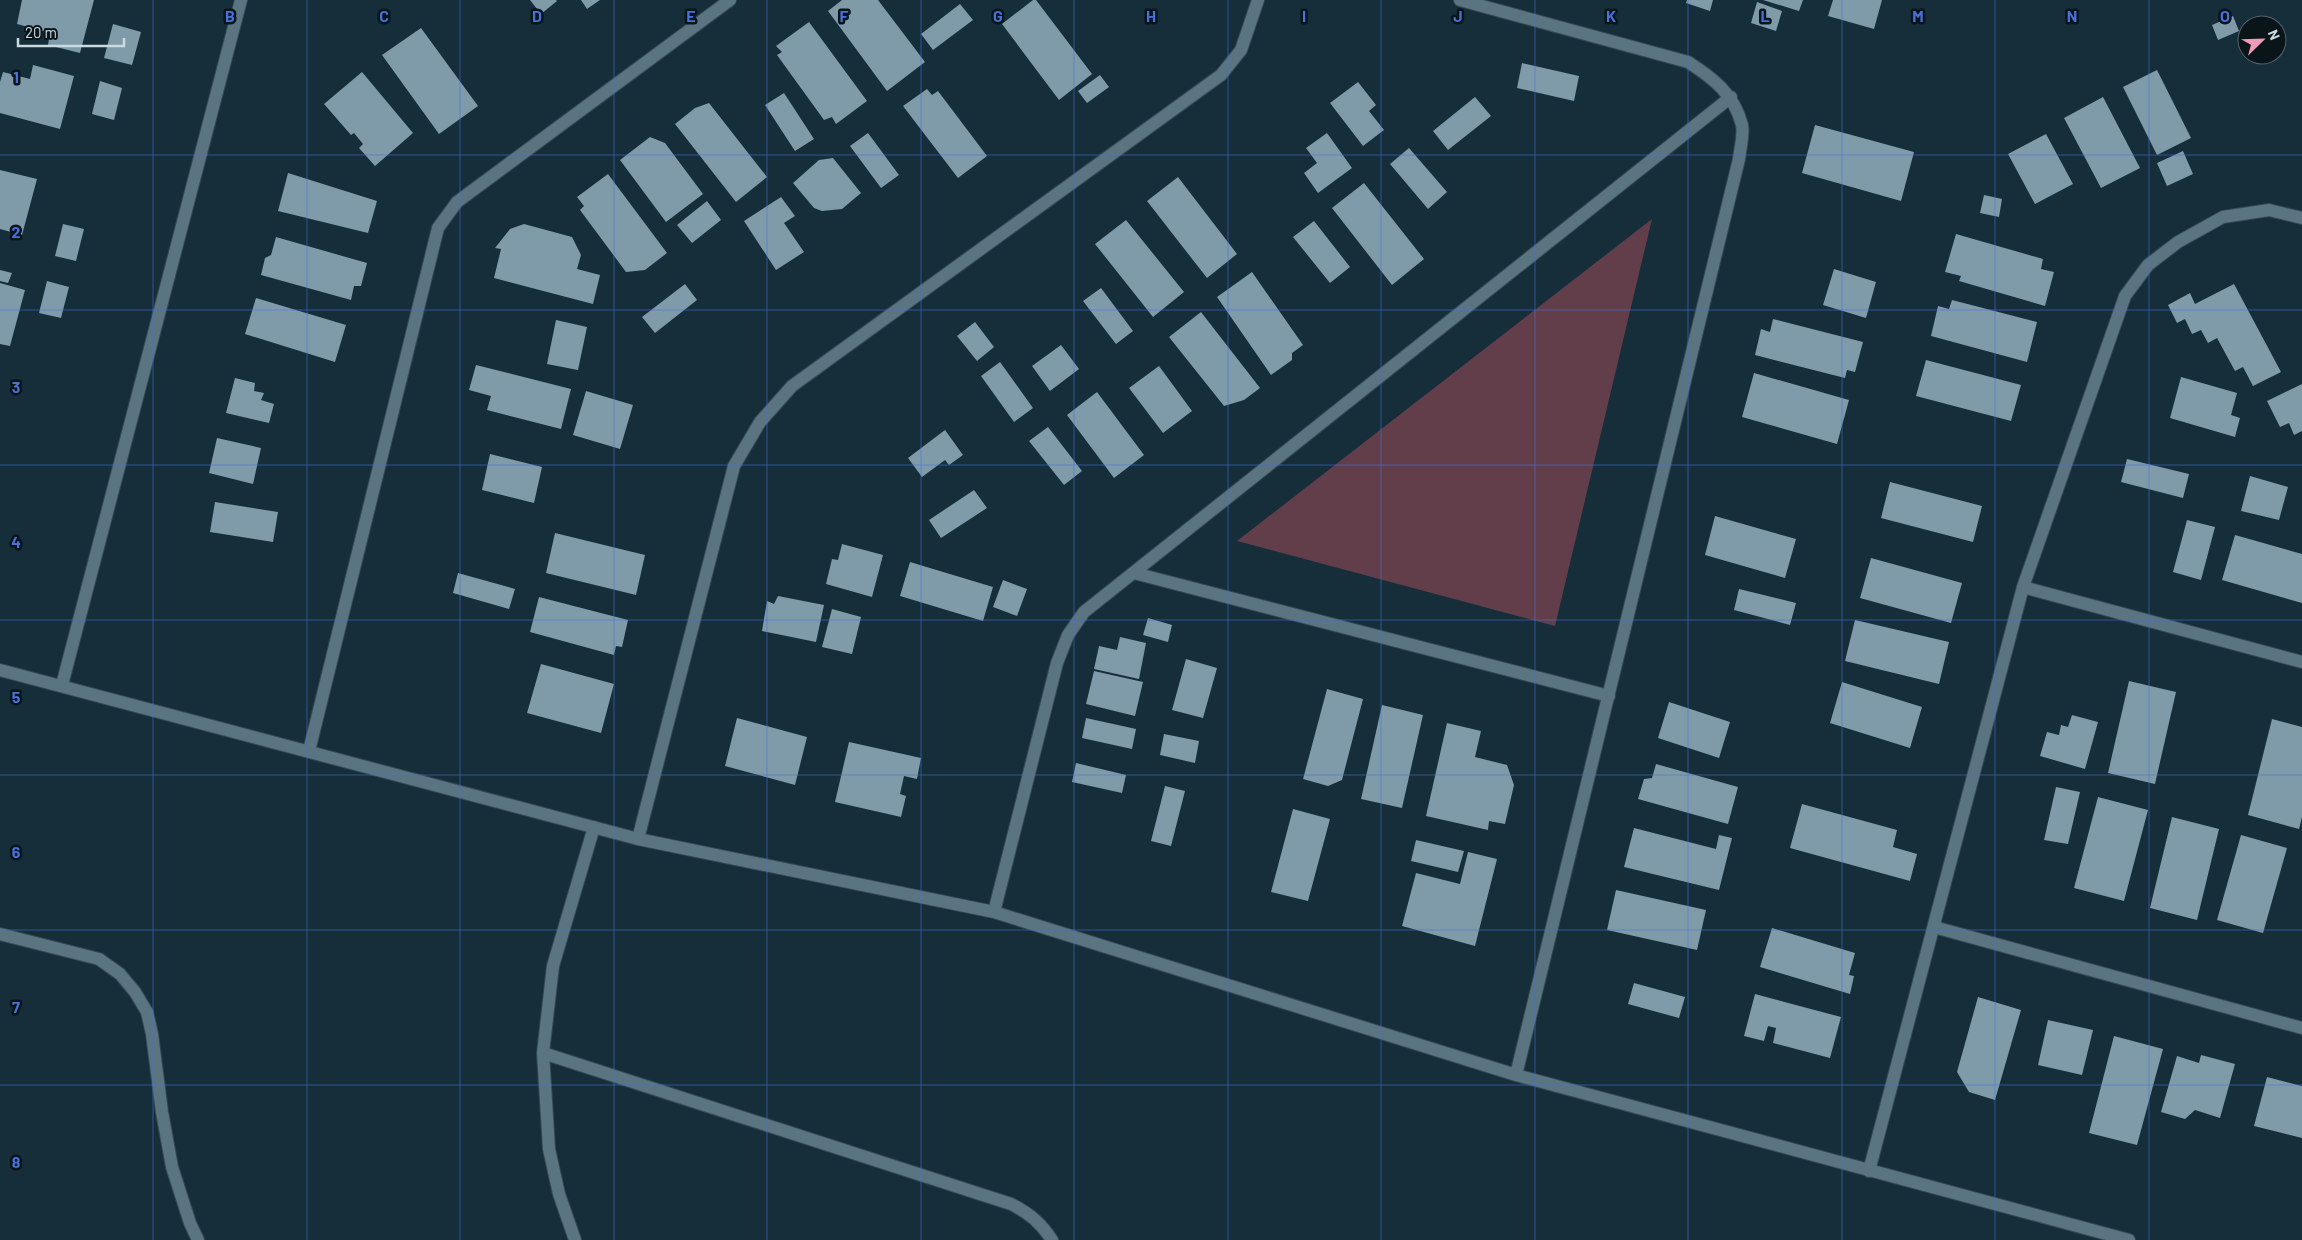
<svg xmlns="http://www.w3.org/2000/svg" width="2302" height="1240" font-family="Barlow,sans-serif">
<rect width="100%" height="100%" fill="#152e3a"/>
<path fill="#623e4a" d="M1652,219L1555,626L1237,541Z"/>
<path fill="#7f9ba9" d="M22,0H94L80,53L48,45L50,33L17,24Z
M530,0H556L557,1L541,14Z
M581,0H600L587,9Z
M842,0H878L925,62L887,91L828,11Z
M1033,0H1036L1092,74L1059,100L1002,24Z
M1687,0H1713L1710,11L1686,3Z
M1763,0H1803L1799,11Z
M1833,0H1882L1874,29L1828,16Z
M1757,2L1782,11L1776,31L1751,23Z
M960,4L973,20L933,50L921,34Z
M2233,16L2239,31L2218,40L2212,25Z
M809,22L867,101L836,124L832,117L824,120L777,55L782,52L776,46Z
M113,24L141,32L132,65L104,58Z
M421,28L478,106L439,134L382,55Z
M1522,63L1579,76L1574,101L1517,88Z
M33,65L74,76L60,129L0,113V82L3,72L30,79Z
M2157,70L2191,138L2157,155L2123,87Z
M362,72L413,133L375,166L359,148L363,144L354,133L351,135L324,104Z
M1100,75L1109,87L1087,103L1078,91Z
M100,81L122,88L114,120L92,114Z
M1358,82L1376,105L1369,111L1384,130L1363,146L1330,103Z
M927,89L932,95L938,91L987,156L958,178L903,106Z
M784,93L814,139L795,151L765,105Z
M1475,97L1491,116L1448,150L1433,131Z
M2103,97L2140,168L2101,188L2064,118Z
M709,103L767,177L736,202L675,124L695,108Z
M1815,125L1914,152L1901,201L1802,173Z
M868,133L899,175L881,188L850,146Z
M1327,133L1352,168L1318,193L1304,173L1317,163L1306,148Z
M2046,134L2073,184L2035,204L2008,154Z
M650,137L665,143L703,194L666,222L620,160Z
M1409,148L1447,192L1428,209L1390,164Z
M2183,151L2193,174L2167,186L2157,163Z
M833,158L861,193L842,209L822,211L814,208L793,183L819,160Z
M0,170L37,179L22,235L0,229Z
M288,173L377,201L368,233L278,211Z
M608,174L667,253L645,270L626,272L580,210L584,206L577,197Z
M1178,177L1237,254L1207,278L1147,201Z
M1364,183L1424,259L1392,285L1332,208Z
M1984,195L2002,199L1999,217L1980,213Z
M781,197L795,216L784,223L804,252L776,270L744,221Z
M707,201L721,220L692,243L677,225Z
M1126,220L1184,292L1153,317L1095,244Z
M1314,221L1350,267L1330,283L1293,237Z
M63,224L84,229L76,261L55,256Z
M524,224L572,237L581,255L577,269L600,275L593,304L494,278L501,249L495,248L510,229Z
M1956,234L2043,259L2041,269L2054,272L2045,306L1959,281L1961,276L1945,272Z
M276,237L367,263L361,286H354L351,300L261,275L265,258L271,255Z
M1834,269L1876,282L1866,318L1823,305Z
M0,270L12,273L8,283L0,281Z
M1252,272L1303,345L1292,353V360L1271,375L1217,297Z
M47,281L69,287L61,318L39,313Z
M0,283L25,290L10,346L0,344Z
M685,284L697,300L655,333L642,317Z
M2234,284L2281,372L2253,386L2243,367L2235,371L2217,338L2208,343L2201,330L2192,334L2185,319L2177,323L2168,305L2190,293L2195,304Z
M1101,288L1133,331L1116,344L1083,301Z
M256,298L346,325L335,362L245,334Z
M1952,300L2037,322L2027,362L1931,336L1938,306L1949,309Z
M1201,312L1260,388L1244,400L1224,406L1169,337Z
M1773,319L1863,342L1855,372L1847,370L1845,378L1755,355L1761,329L1770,332Z
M556,320L587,327L578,370L547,364Z
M975,322L994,347L977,361L957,336Z
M1061,345L1079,369L1050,391L1032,366Z
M1926,360L2021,385L2011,421L1916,396Z
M1000,362L1033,408L1014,422L981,376Z
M476,365L571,389L561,429L487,410L491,396L469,390Z
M1159,366L1192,411L1163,433L1129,388Z
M1754,373L1849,400L1837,444L1742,417Z
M2181,377L2237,393L2231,415L2240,418L2235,437L2170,418Z
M235,378L255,383L254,391L264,393L261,400L274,404L269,423L226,413Z
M2302,384V431L2294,435L2289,423L2280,427L2267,401Z
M586,391L633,405L620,449L573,435Z
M1097,392L1144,455L1114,478L1067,415Z
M1048,427L1082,471L1064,485L1029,441Z
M945,430L963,455L949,465L945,460L922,477L908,458Z
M217,438L261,448L253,484L209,473Z
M490,454L542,467L534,503L482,490Z
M2127,459L2189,474L2183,498L2121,482Z
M2250,476L2288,487L2279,520L2241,511Z
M1890,482L1982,506L1973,542L1881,518Z
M974,490L987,508L941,538L929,520Z
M215,502L278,512L273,542L210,532Z
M1715,516L1796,539L1785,578L1705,555Z
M2187,520L2215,527L2201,580L2173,572Z
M555,533L645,555L636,595L546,573Z
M2235,535L2302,554V603L2222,580Z
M842,544L883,555L872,597L826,584L832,559L838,560Z
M1871,558L1962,583L1951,623L1860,598Z
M910,562L993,587L983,621L900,596Z
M458,573L515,589L509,609L453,593Z
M1003,580L1027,589L1017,616L993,607Z
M1739,589L1796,603L1790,625L1734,610Z
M778,596L824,605L816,642L762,631L767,601L774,604Z
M539,597L628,620L622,647L616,646L614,655L530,632Z
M832,609L861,617L852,654L822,647Z
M1148,618L1172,625L1168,642L1143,635Z
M1855,620L1949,642L1939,684L1845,661Z
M1120,637L1146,643L1139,679L1094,669L1099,646L1117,650Z
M1186,659L1217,668L1203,718L1172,710Z
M541,664L614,684L601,733L527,713Z
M1094,671L1143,682L1135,716L1086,704Z
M2129,681L2176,692L2155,784L2108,773Z
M1842,682L1922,707L1910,748L1830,723Z
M1327,689L1363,699L1342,780L1328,786L1303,779Z
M1669,702L1730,722L1719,758L1658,738Z
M1382,705L1423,715L1402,808L1361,799Z
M2072,715L2098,722L2085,769L2040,756L2047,732L2059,735L2061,725L2068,727Z
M737,718L807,737L795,785L725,766Z
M1086,718L1136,729L1132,749L1082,738Z
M2272,719L2302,727V817L2299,829L2248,815Z
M1447,723L1481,731L1475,757L1507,765L1514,785L1505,824L1489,821L1488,830L1426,816Z
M1164,734L1199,741L1195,763L1160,755Z
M849,742L921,758L917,779L904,776L900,794L906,796L901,817L835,802Z
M1076,763L1126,775L1122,793L1072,782Z
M1656,764L1738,787L1728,824L1638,799L1644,779L1652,778Z
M1165,786L1185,791L1171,846L1151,841Z
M2056,787L2080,792L2068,844L2044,840Z
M2098,797L2148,810L2124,901L2074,888Z
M1802,804L1897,830L1893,847L1917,854L1910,881L1790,848Z
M1293,809L1330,819L1308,901L1271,892Z
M2172,817L2219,829L2197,920L2150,908Z
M1634,828L1716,849L1719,835L1732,838L1719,890L1624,867Z
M2241,835L2287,848L2263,933L2217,920Z
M1416,840L1464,851L1458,872L1411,861Z
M1468,852L1497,859L1475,946L1402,926L1416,873L1460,884Z
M1616,890L1706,910L1697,950L1607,930Z
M1772,928L1855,953L1849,975L1854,976L1850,994L1760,967Z
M1634,983L1685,997L1679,1018L1628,1004Z
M1755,994L1841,1017L1830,1058L1773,1043L1776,1028L1768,1026L1764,1041L1744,1036Z
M1978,997L2021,1010L1995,1100L1969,1092L1957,1072Z
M2048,1020L2093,1030L2082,1075L2038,1065Z
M2114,1036L2163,1049L2137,1145L2089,1133Z
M2201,1055L2235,1064L2220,1118L2195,1110L2185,1119L2161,1112L2177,1056L2199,1063Z
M2267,1077L2302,1086V1138L2254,1126Z"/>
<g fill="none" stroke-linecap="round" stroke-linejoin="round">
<g stroke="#354953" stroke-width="14">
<path id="minor" d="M1460,0L1688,62C1713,78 1734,94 1742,125C1744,135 1740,149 1739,159L1516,1075
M1134,573L1609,696
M2023,587L2302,662
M0,670L638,839L994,912L1516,1075L2129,1240
M62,685L241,0
M309,751L438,228L457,202L730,0
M638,839L734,466L760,422L792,386L1221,75L1241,50L1258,0
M994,912L1057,663L1068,635L1084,612L1731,97
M1934,927L2302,1028
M0,934L99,959L120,974L135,992L147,1012L152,1034L162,1112L172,1167L190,1223L198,1240
M543,1053L1011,1204C1029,1213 1041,1223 1052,1240
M1869,1171L2023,587L2125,296L2148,265L2178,242L2223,217L2269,210L2302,218
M575,1240L559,1194L549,1149L543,1053L553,966L594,827"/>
</g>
<use href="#minor" stroke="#5a7482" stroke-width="12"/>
</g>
<path fill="none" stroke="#4871da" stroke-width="1" stroke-opacity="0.55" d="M153,0V1240M307,0V1240M460,0V1240M614,0V1240M767,0V1240M921,0V1240M1074,0V1240M1228,0V1240M1381,0V1240M1535,0V1240M1688,0V1240M1842,0V1240M1995,0V1240M2149,0V1240M0,155H2302M0,310H2302M0,465H2302M0,620H2302M0,775H2302M0,930H2302M0,1085H2302"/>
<g font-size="16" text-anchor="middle" font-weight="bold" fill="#4871da" stroke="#0a151a" stroke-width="5" stroke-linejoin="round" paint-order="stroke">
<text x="230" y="22">B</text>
<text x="384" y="22">C</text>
<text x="537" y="22">D</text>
<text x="691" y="22">E</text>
<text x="844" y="22">F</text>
<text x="998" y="22">G</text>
<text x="1151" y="22">H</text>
<text x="1304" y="22">I</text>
<text x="1458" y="22">J</text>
<text x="1611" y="22">K</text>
<text x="1765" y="22">L</text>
<text x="1918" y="22">M</text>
<text x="2072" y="22">N</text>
<text x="2225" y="22">O</text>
<text x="16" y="83">1</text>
<text x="16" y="238">2</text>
<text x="16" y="393">3</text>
<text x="16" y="548">4</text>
<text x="16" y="703">5</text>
<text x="16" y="858">6</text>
<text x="16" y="1013">7</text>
<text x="16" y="1168">8</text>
</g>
<g transform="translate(2262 40) rotate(67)"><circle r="24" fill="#0a151a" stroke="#57636a"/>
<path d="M0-4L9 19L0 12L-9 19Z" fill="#ef9ab8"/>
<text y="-8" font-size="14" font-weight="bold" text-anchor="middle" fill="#cbd9e1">N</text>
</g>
<path d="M18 38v8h106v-8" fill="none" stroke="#cbd9e1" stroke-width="2.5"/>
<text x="25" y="38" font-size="15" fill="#cbd9e1" stroke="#0a151a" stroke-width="4" paint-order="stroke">20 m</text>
</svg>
